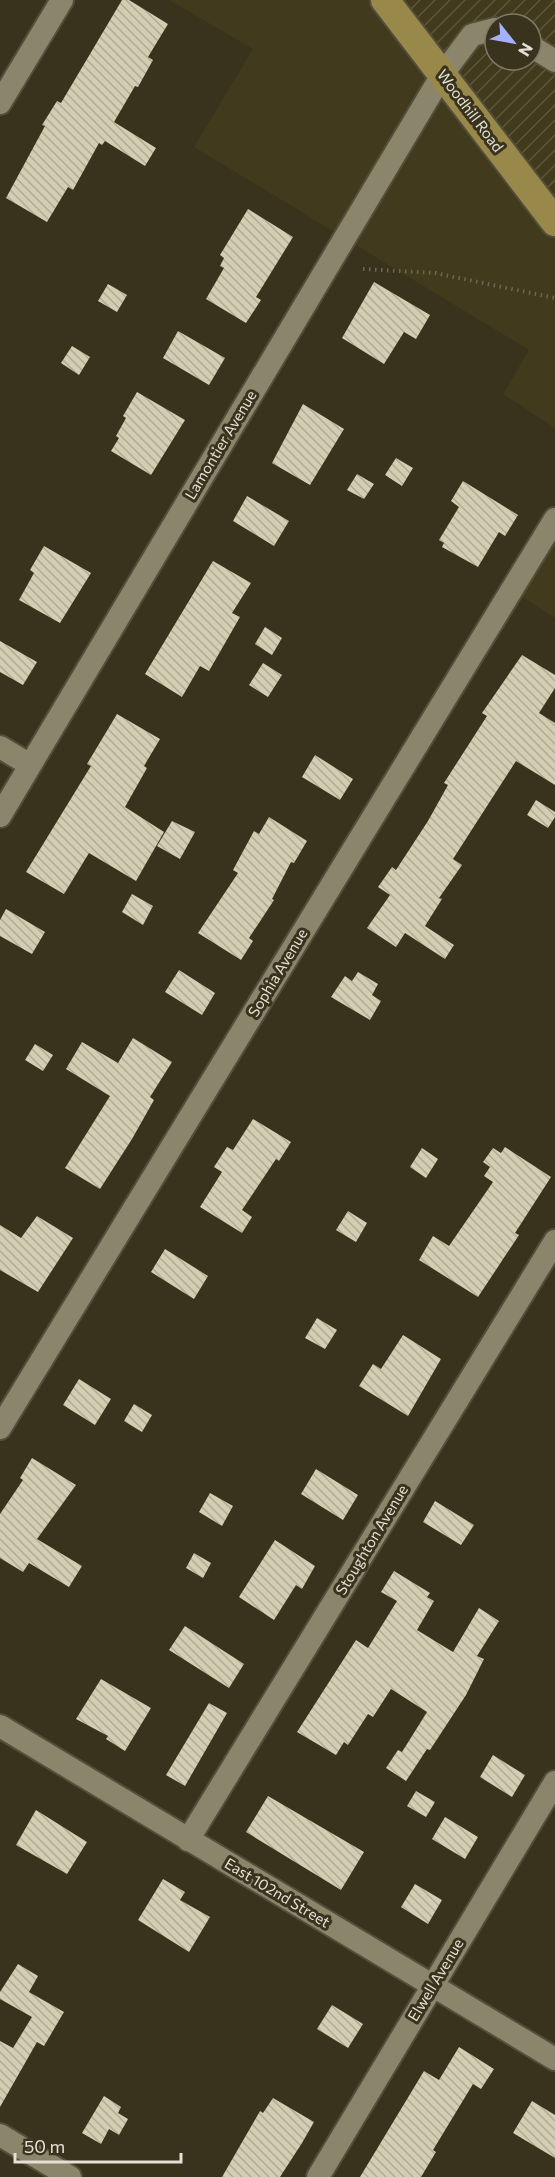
<svg xmlns="http://www.w3.org/2000/svg" width="555" height="2177" font-family="Commissioner,sans-serif">
<defs>
<pattern id="industrial-furrows" width="10" height="10" patternUnits="userSpaceOnUse" patternTransform="scale(1.5)"><rect width="10" height="10" fill="#413a1c"/><path d="M-1 1l2-2M0 10L10 0M9 11l2-2" fill="none" stroke="#5c563c"/></pattern>
<pattern id="building-back-hatch" width="6" height="6" patternUnits="userSpaceOnUse" patternTransform="scale(1.5)"><rect width="6" height="6" fill="#d4cdb2"/><path d="M-1 5l2 2M0 0l6 6M5-1l2 2" fill="none" stroke="#b0ab96"/></pattern>
</defs>
<rect width="100%" height="100%" fill="#39331d"/>
<path fill="#413a1c" d="M169,0H385L555,222V428L503,394L529,350L194,147L253,49Z
M555,519V618L511,590Z"/>
<path fill="url(#industrial-furrows)" fill-rule="evenodd" d="M385,0H555V222ZM495,24H531V60H495Z"/>
<path fill="url(#building-back-hatch)" d="M122,0H129L168,24L148,57L153,60L138,87L135,86L114,122L156,148L145,166L105,141L102,145L99,143L73,190L68,187L47,222L6,198L45,126L42,125L57,101L61,103Z
M248,209L293,237L256,297L261,300L246,323L206,299L224,268L220,266L224,258L220,255Z
M374,282L430,315L416,339L404,332L384,364L342,338Z
M108,284L127,295L117,312L98,301Z
M178,331L225,358L209,385L163,358Z
M72,346L90,357L79,375L61,363Z
M137,392L185,420L151,475L111,451L119,438L116,436L126,418L123,416Z
M303,404L344,429L310,485L272,463Z
M396,458L413,468L402,486L385,475Z
M357,474L374,484L364,499L347,490Z
M463,481L518,515L505,536L499,532L478,567L442,547L444,543L439,540L459,507L451,501Z
M247,496L289,521L274,546L233,521Z
M44,546L91,573L60,623L19,600L34,573L30,570Z
M213,561L251,583L232,613L240,617L209,671L200,666L182,697L145,674Z
M265,627L282,638L272,655L255,644Z
M0,641L37,662L23,685L0,672Z
M522,655L555,675V688L539,713L555,723V785L516,761L453,859L462,865L439,898L442,899L425,926L454,945L445,959L405,933L396,947L367,928L390,895L378,887L392,867L396,870L428,821L448,785L444,783L487,716L482,713Z
M263,663L282,675L268,697L249,685Z
M117,714L160,739L144,766L147,768L125,807L164,832L136,881L89,853L64,894L26,872L91,766L87,764Z
M315,755L353,779L340,800L302,777Z
M536,800L555,812V817L548,828L527,815Z
M269,817L307,841L294,863L291,862L272,899L274,900L249,938L253,941L241,960L198,933L238,873L233,870L254,831L259,834Z
M172,821L195,832L180,859L157,846Z
M132,894L153,906L143,925L122,912Z
M6,909L45,932L32,954L0,936V920Z
M179,970L215,993L202,1015L165,992Z
M358,972L378,984L372,995L381,1001L370,1020L331,997L345,976L352,981Z
M133,1038L172,1062L150,1097L154,1100L132,1139L100,1189L65,1168L110,1096L66,1069L82,1042L118,1063Z
M35,1044L53,1055L43,1071L25,1060Z
M253,1119L291,1142L279,1161L276,1159L242,1210L252,1217L242,1233L200,1207L222,1172L214,1167L227,1147L233,1150Z
M505,1147L551,1177L515,1233L519,1235L478,1297L419,1260L433,1236L449,1246L493,1182L484,1176L490,1167L483,1162L493,1148L501,1153Z
M422,1148L438,1159L426,1178L410,1167Z
M348,1211L367,1223L356,1242L336,1230Z
M37,1216L73,1238L38,1292L0,1270V1225L21,1238Z
M165,1249L208,1276L194,1299L151,1272Z
M317,1318L337,1330L325,1349L305,1338Z
M403,1335L441,1359L408,1416L359,1386L373,1364L381,1369Z
M79,1379L111,1399L95,1425L63,1405Z
M134,1404L152,1415L142,1432L124,1421Z
M32,1458L76,1485L37,1539L82,1566L69,1587L29,1563L23,1572L0,1558V1514L23,1480L20,1478Z
M316,1469L358,1495L343,1520L301,1494Z
M210,1493L233,1506L222,1526L199,1512Z
M435,1501L474,1525L461,1545L423,1522Z
M275,1540L315,1566L302,1589L296,1585L274,1620L239,1597Z
M194,1553L211,1563L203,1578L186,1568Z
M394,1571L430,1593L427,1597L434,1601L417,1630L453,1652L479,1608L499,1621L477,1656L484,1659L466,1695L430,1750L427,1749L406,1781L386,1768L398,1750L402,1752L427,1712L391,1689L373,1717L368,1714L348,1745L344,1742L336,1755L297,1732L356,1640L368,1648L397,1601L381,1592Z
M185,1626L244,1664L229,1688L169,1650Z
M101,1679L151,1708L125,1751L106,1739L108,1736L76,1719Z
M209,1703L227,1713L185,1786L166,1775Z
M493,1755L525,1775L512,1797L480,1777Z
M416,1791L435,1802L426,1817L407,1806Z
M268,1796L364,1852L341,1890L246,1832Z
M36,1810L87,1842L67,1874L16,1845Z
M445,1817L478,1837L465,1859L432,1839Z
M163,1879L185,1892L180,1900L210,1917L189,1952L138,1920Z
M415,1884L442,1900L428,1924L401,1907Z
M18,1964L38,1976L29,1992L64,2012L44,2046L37,2042L0,2107V2041L13,2048L32,2017L0,1999V1992Z
M332,2005L363,2024L348,2048L317,2029Z
M459,2047L494,2069L481,2089L473,2084L433,2150L436,2152L421,2177H360L424,2071L439,2080Z
M104,2096L121,2107L118,2113L128,2119L119,2135L109,2129L101,2144L82,2133Z
M273,2098L314,2122L302,2143L280,2177H222L260,2111L263,2113Z
M532,2101L555,2115V2158L513,2133Z"/>
<g fill="none" stroke-linecap="round" stroke-linejoin="round">
<g stroke="#534e3b" stroke-width="26">
<path id="minor" d="M531,46L555,61
M0,103L62,0
M0,747L30,765
M0,816L442,75L472,35L495,29
M0,1428L555,519
M0,1726L555,2059
M188,1840L555,1241
M0,2135L70,2177
M318,2177L555,1782"/>
</g>
<g stroke="#534e3b" stroke-width="32">
<path id="major" d="M385,0L555,222"/>
</g>
<path stroke="#6d6855" stroke-width="4" stroke-dasharray="1.5 4.5" stroke-linecap="butt" d="M363,269L435,273L555,298"/>
<use href="#minor" stroke="#8b856c" stroke-width="22"/>
<use href="#major" stroke="#98894a" stroke-width="28"/>
</g>
<g text-anchor="middle" stroke-width="6" stroke-linejoin="round" paint-order="stroke">
<g font-size="15" fill="#e4e1d4" stroke="#39331d">
<text transform="translate(470 111) rotate(53)" y="5">Woodhill Road</text>
<text transform="translate(221 445) rotate(-59)" y="5">Lamontier Avenue</text>
<text transform="translate(278 973) rotate(-59)" y="5">Sophia Avenue</text>
<text transform="translate(372 1540) rotate(-59)" y="5">Stoughton Avenue</text>
<text transform="translate(277 1893) rotate(31)" y="5">East 102nd Street</text>
<text transform="translate(436 1980) rotate(-59)" y="5">Elwell Avenue</text>
</g>
</g>
<g transform="translate(513 42) rotate(121)"><circle r="28" fill="#39331d" stroke="#7d7966" stroke-width="1.5"/>
<path d="M0-4.5L10 22L0 15L-10 22Z" fill="#a5b1fc"/>
<text y="-9" font-size="16" font-weight="bold" text-anchor="middle" fill="#e4e1d4">N</text>
</g>
<path d="M15 2153v9h166v-9" fill="none" stroke="#e4e1d4" stroke-width="3"/>
<text x="24" y="2153" font-size="18" fill="#e4e1d4" stroke="#39331d" stroke-width="4.5" paint-order="stroke">50 m</text>
</svg>
